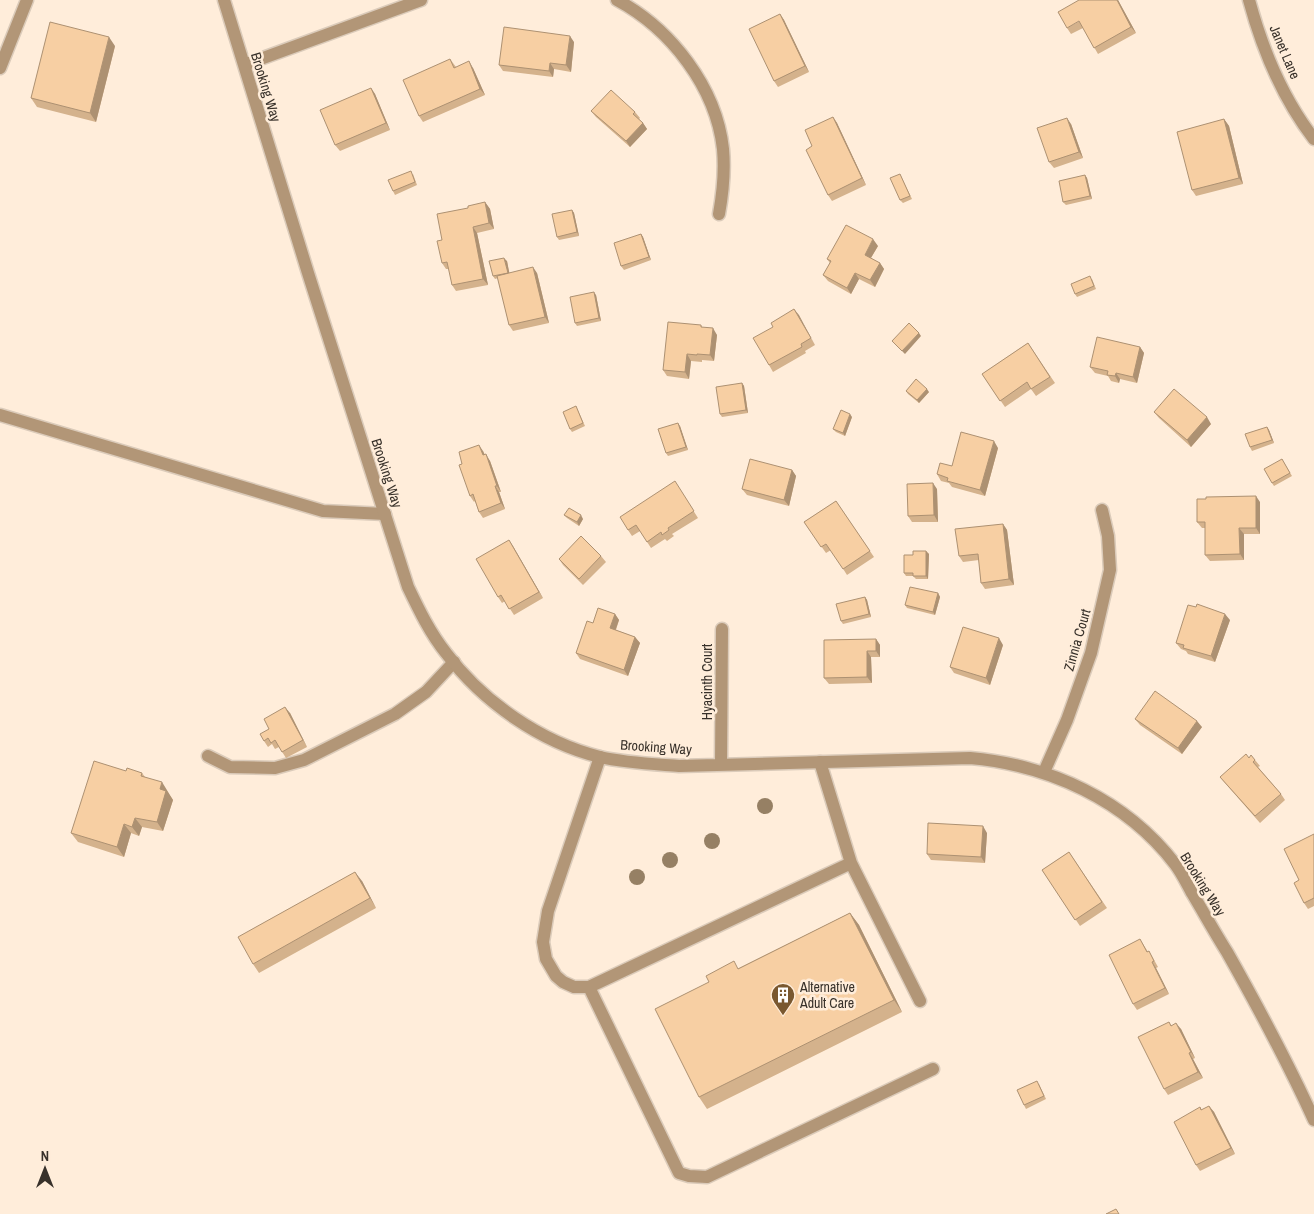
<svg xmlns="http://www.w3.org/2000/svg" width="1314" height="1214" font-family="'Archivo Narrow',sans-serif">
<rect width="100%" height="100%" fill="#ffedda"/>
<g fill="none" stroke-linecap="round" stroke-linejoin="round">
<g stroke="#dbcbba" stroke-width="15">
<path id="service" d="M0,68L27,0
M0,415L323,511L385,514
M208,756L230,767L275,768L304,760L395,714L426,692L454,662
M600,757L548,911L543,942L546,959L556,976L563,982L574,987H589L851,863L820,762
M851,863L920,1001
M589,987L679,1173L689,1176L707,1177L933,1069"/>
</g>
<g stroke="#dbcbba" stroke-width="15">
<path id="minor" d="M224,0L308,273L408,587C419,610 430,633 446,653C483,702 540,742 600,757C626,763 653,764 679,766L970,758C1049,765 1126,800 1175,864C1182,873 1187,884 1192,893C1204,913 1215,933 1227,952C1258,1007 1288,1063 1314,1120
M617,0C671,29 716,87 723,149C725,171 723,192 719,214
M1249,0C1262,48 1283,99 1314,139
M244,65L421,0
M721,765L722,629
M1044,772L1067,720L1091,653L1110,570L1108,536L1102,510"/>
</g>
<use href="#service" stroke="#b29677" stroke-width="12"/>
<use href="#minor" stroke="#b29677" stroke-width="12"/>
</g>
<g fill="#968064">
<circle cx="765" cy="806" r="8"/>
<circle cx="712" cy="841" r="8"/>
<circle cx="670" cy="860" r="8"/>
<circle cx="637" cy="877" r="8"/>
</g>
<path fill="#d4b28c" d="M1118,0L1136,33L1098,54L1083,28L1071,34L1067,28Z
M780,14L784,20L809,72L778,87L774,81Z
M574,42L571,72L554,69L553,77L503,71L499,65Z
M115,46L96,122L37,107L31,98Z
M450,59L456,67L473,68L485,95L423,122L419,116Z
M371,88L375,94L390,130L340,151L335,145Z
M591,111L635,112L640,118L639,119L643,123L647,129L630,147L596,117Z
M833,117L837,123L866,185L832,201L828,195L812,146Z
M1224,119L1229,126L1243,184L1196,196L1192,190Z
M1071,124L1083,158L1054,168L1049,162Z
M413,174L417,185L395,195L393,191Z
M900,174L912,199L903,203L900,200Z
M1085,175L1087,178L1092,199L1066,205L1063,202Z
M485,202L490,209L494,229L477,233L488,285L456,291L452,285L449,269H446L442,263V240Z
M572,210L574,213L579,236L559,240L557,237Z
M641,234L643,237L651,260L624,270L621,266Z
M878,246L871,258L880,263L884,269L875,287L859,279L851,294L828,281L823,275L830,263L827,259Z
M507,261L509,273H537L549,323L513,331L509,325L498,278L495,279L493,276Z
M1092,279L1096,289L1077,297L1075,294Z
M596,295L601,321L577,326L575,323Z
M794,309L815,345L805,351L806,353L773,372L769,365L773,327Z
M701,325L702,327L717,335L714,361L702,360V362L691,361L689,379L667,376L663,370Z
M1028,343L1055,383L1036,396L1031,389L1005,407L982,374Z
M1140,347L1144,353L1137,383L1120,379L1119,383L1111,381L1108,376L1095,373L1090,367Z
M742,383L744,386L748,413L722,417L720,414Z
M906,391L929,392L919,403L908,394Z
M576,406L585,426L572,432L570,429Z
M1154,412L1211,424L1191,447L1159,418Z
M852,417L845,436L836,432L833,429Z
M680,426L688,450L668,456L666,453Z
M1267,427L1269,430L1274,443L1252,451L1250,447Z
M998,448L985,496L952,487L949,483L941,481L937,474L952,466Z
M483,451L485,455L490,461L501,492H499L505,509L483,518L479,512L475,501L474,502L470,496L462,464Z
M1282,459L1292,476L1274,486L1272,483Z
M792,470L796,476L789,506L747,495L742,489Z
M679,488L698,518L672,534L674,536L667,541L665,539L651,548L640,531L632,536L628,530Z
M937,489L938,522H912L908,516Z
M836,501L874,557L847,575L831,550L826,553L804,522Z
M1260,502V534H1244V560L1210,561L1205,555V528H1202L1197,522Z
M564,515L583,519L579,526L567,518Z
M1003,524L1007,530L1014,585L985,589L981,583L979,560L963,562L959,556Z
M509,540L543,598L514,615L505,601L502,603L498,597Z
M926,551L929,554L928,579H916L913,576H906L904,573L913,555Z
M601,556L606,562L583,585L563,565L559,559Z
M938,593L940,597L935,615L907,608L905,605Z
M865,597L867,600L871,617L843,624L841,621Z
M615,614L619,620L616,630L635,637L640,643L628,676L580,659L576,653L593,623Z
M1230,620L1215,662L1188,654L1186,651L1181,649L1176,643Z
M876,639L880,645V657H871L872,683L829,684L824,678Z
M1003,645L990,685L954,673L950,667Z
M290,713L307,747L286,758L279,747L275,749L272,744L268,747L264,741L269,729Z
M1135,719L1202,727L1182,754L1140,725Z
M1249,758L1255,760L1260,766L1258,767L1281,794L1285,800L1260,823L1225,783L1220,777Z
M126,771L142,773L145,777L168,792V793L173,800L163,831L142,827L139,836L131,833L124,857L78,842L71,833Z
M987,833L985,863L931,860L927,854Z
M1314,834V906L1308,909L1304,903L1299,880Z
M1069,852L1107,908L1080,926L1042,870Z
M362,881L376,908L259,973L253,964Z
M850,913L859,925L902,1012L707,1109L699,1097L709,982L739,968Z
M1140,939L1148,952L1149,951L1153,958L1158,967L1156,968L1169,994L1137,1010L1133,1004Z
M1169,1022L1171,1025L1181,1029L1195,1058L1193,1059L1203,1078L1168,1095L1164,1089Z
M1039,1084L1046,1099L1026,1109L1024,1105Z
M1209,1106L1214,1112L1235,1154L1200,1171L1196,1165L1200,1107L1202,1110Z"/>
<path fill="#ad9172" d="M1117,0H1118L1136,33L1131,27Z
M780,14L784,20L809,72L805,66Z
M570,36L574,42L571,72L566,65Z
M109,37L115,46L96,122L90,113Z
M469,61L473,68L485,95L480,89Z
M550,63L554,69L553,77L549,71Z
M371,88L375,94L390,130L386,123Z
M833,117L837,123L866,185L862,178Z
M1067,118L1071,124L1083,158L1079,152Z
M1224,119L1229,126L1243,184L1239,178Z
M643,123L647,129L630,147L626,141Z
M1085,175L1087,178L1092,199L1090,196Z
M485,202L490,209L494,229L489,223Z
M572,210L574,213L579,236L577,232Z
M473,227L477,233L488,285L483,279Z
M641,234L643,237L651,260L649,257Z
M873,239L878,246L869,261L865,255Z
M504,258L507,261L510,276L508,273Z
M880,263L884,269L875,287L870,280Z
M533,267L537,273L549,323L545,317Z
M855,273L859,279L851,294L847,288Z
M594,292L596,295L601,321L599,318Z
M794,309L799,315L815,345L811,338Z
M713,328L717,335L714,361L710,355Z
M919,333L921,336L905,354L902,351Z
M1140,347L1144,353L1137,383L1133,377Z
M687,354L691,361L689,379L685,372Z
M1116,373L1120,379L1119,383L1115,376Z
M742,383L744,386L748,413L746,410Z
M927,389L929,392L919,403L917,400Z
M850,414L852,417L845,436L843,433Z
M1207,417L1211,424L1191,447L1187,440Z
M678,423L680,426L688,450L686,447Z
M1267,427L1269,430L1274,443L1272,440Z
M994,441L998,448L985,496L980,490Z
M479,445L483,451L487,461L483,455Z
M486,454L490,461L501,492L497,486Z
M792,470L796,476L789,506L784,500Z
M933,483L937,489L938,522L934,515Z
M495,486L499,492L505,509L501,503Z
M1256,496L1260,502V534L1256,528Z
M581,515L583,519L579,526L577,522Z
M1003,524L1007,530L1014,585L1009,579Z
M1239,528L1244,534V560L1240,554Z
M509,540L513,546L543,598L539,592Z
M926,551L929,554L928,579L926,576Z
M938,593L940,597L935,615L933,612Z
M865,597L867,600L871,617L869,614Z
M615,614L619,620L614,634L610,628Z
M1225,614L1230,620L1215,662L1211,656Z
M635,637L640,643L628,676L624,670Z
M999,638L1003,645L990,685L986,678Z
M876,639L880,645V657L876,651Z
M867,651L871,657L872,683L867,677Z
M285,707L290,713L307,747L303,740Z
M1197,721L1202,727L1182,754L1178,748Z
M162,782L173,800L163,831L157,822L160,789Z
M135,818L142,827L139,836L132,827Z
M124,824L131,833L124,857L117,847Z
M983,826L987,833L985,863L981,857Z
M355,872L362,881L376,908L370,898Z
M850,913L859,925L902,1012L894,1000Z
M1152,962L1156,968L1169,994L1165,988Z
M1176,1023L1181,1029L1195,1058L1191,1052Z
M1189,1053L1193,1059L1203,1078L1198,1072Z
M1209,1106L1214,1112L1235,1154L1231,1148Z"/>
<path fill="#f7cfa3" stroke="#ad9172" d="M1079,0H1117L1131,27L1094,48L1079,21L1067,28L1058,12Z
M780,14L805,66L774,81L749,29Z
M50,22L109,37L90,113L31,98Z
M504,27L570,36L566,65L550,63L549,71L499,65Z
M450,59L454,68L469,61L480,89L419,116L403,80Z
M371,88L386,123L335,145L320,110Z
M611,90L635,112L633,114L643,123L626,141L591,111Z
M833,117L862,178L828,195L806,150L812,146L805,130Z
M1067,118L1079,152L1049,162L1037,128Z
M1224,119L1239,178L1192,190L1177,132Z
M411,171L415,182L393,191L388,180Z
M900,174L910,196L900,200L890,178Z
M1085,175L1090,196L1063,202L1059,181Z
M485,202L489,223L473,227L483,279L452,285L447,262L442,263L437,241L442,240L437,214L468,208V206Z
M572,210L577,232L557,237L552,214Z
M846,225L873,239L865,255L880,263L870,280L855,273L847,288L823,275L831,261L827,259Z
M641,234L649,257L621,266L614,243Z
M504,258L508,273L493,276L489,261Z
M533,267L545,317L509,325L497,276Z
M1090,276L1094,286L1075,294L1071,284Z
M594,292L599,318L575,323L570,297Z
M794,309L811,338L801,344L802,347L769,365L753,338L773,327L771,323Z
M668,322L701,325V327L713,328L710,355L697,354V355L687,354L685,372L663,370Z
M909,323L919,333L902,351L892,341Z
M1097,337L1140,347L1133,377L1116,373L1115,376L1107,375L1108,371L1090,367Z
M1028,343L1050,377L1031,389L1027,382L1000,401L982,374Z
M916,379L927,389L917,400L906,391Z
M742,383L746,410L720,414L716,387Z
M1174,389L1207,417L1187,440L1154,412Z
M576,406L583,423L570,429L563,412Z
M841,410L850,414L843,433L833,429Z
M678,423L686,447L666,453L658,429Z
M1267,427L1272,440L1250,447L1245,434Z
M961,432L994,441L980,490L947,481L948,478L937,474L940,463L952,466Z
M479,445L483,455L486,454L497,486H495L501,503L479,512L473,494L470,496L459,465L462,464L459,452Z
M750,459L792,470L784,500L742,489Z
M1282,459L1290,473L1272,483L1264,469Z
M675,481L694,511L668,528L669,530L662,535L661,532L647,542L636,525L628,530L620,517Z
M933,483L934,515L908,516L907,484Z
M1256,496V528H1239L1240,554L1205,555V522H1197V499H1206V497Z
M836,501L870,551L843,569L826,544L821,547L804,522Z
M569,508L581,515L577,522L564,515Z
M1003,524L1009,579L981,583L978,554L959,556L955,529Z
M581,536L601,556L579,579L559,559Z
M509,540L539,592L509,609L501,595L498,597L476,559Z
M913,551H926V576H913V573H904V555H913Z
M910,587L938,593L933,612L905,605Z
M865,597L869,614L841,621L836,604Z
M1197,604L1225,614L1211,656L1183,648L1184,645L1176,643L1188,605L1196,607Z
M598,608L615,614L610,628L635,637L624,670L576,653L587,621L593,623Z
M963,627L999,638L986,678L950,667Z
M876,639V651H867V677L824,678V640Z
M1155,691L1197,721L1178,748L1135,719Z
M285,707L303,740L282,752L275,740L271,743L268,738L264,741L260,734L269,729L264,719Z
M1246,754L1249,758L1251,755L1255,760L1253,762L1281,794L1255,816L1220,777Z
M94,761L126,771L127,768L142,773L141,776L162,782L160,789L166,791L157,822L135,818L132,827L124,824L117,847L71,833Z
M928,823L983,826L981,857L927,854Z
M1314,834V898L1304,903L1294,883L1299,880L1284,849Z
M1069,852L1102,902L1075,920L1042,870Z
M355,872L370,898L253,964L238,937Z
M850,913L894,1000L699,1097L655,1009L709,982L706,976L734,961L738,969Z
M1140,939L1147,952L1149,951L1154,961L1152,962L1165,988L1133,1004L1109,955Z
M1169,1022L1171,1026L1176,1023L1191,1052L1189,1053L1198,1072L1164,1089L1138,1037Z
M1037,1081L1044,1096L1024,1105L1017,1090Z
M1209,1106L1231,1148L1196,1165L1174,1122L1200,1107L1201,1110Z
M1116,1209L1119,1214H1106Z"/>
<defs>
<g id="building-pin" transform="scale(1.25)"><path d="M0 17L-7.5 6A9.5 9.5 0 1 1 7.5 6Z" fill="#7a582f" stroke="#ffedda"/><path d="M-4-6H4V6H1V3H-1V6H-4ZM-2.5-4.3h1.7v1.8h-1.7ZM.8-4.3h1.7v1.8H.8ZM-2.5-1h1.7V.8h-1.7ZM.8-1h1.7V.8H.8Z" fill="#fff"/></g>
</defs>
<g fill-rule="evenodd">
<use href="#building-pin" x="783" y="995"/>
</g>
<g text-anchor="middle" stroke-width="5" stroke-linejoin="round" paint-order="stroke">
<g font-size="14" fill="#38312a" stroke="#ffedda">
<text transform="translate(1285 52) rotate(67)" y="5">Janet Lane</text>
<text transform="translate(266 87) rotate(73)" y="5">Brooking Way</text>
<text transform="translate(387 473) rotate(72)" y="5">Brooking Way</text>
<text transform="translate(1077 640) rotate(-74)" y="5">Zinnia Court</text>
<text transform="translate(707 682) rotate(-90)" y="5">Hyacinth Court</text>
<text transform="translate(656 747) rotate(4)" y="5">Brooking Way</text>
<text transform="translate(1203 884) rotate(58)" y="5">Brooking Way</text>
</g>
<g font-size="14" fill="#38312a" stroke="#ffedda" text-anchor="start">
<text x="800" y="992">Alternative<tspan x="800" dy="16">Adult Care</tspan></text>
</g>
</g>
<g transform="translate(45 1169)" stroke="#ffedda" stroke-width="4" paint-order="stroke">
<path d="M0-4L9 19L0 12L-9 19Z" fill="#38312a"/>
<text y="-8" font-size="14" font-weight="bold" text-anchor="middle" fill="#38312a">N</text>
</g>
</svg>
